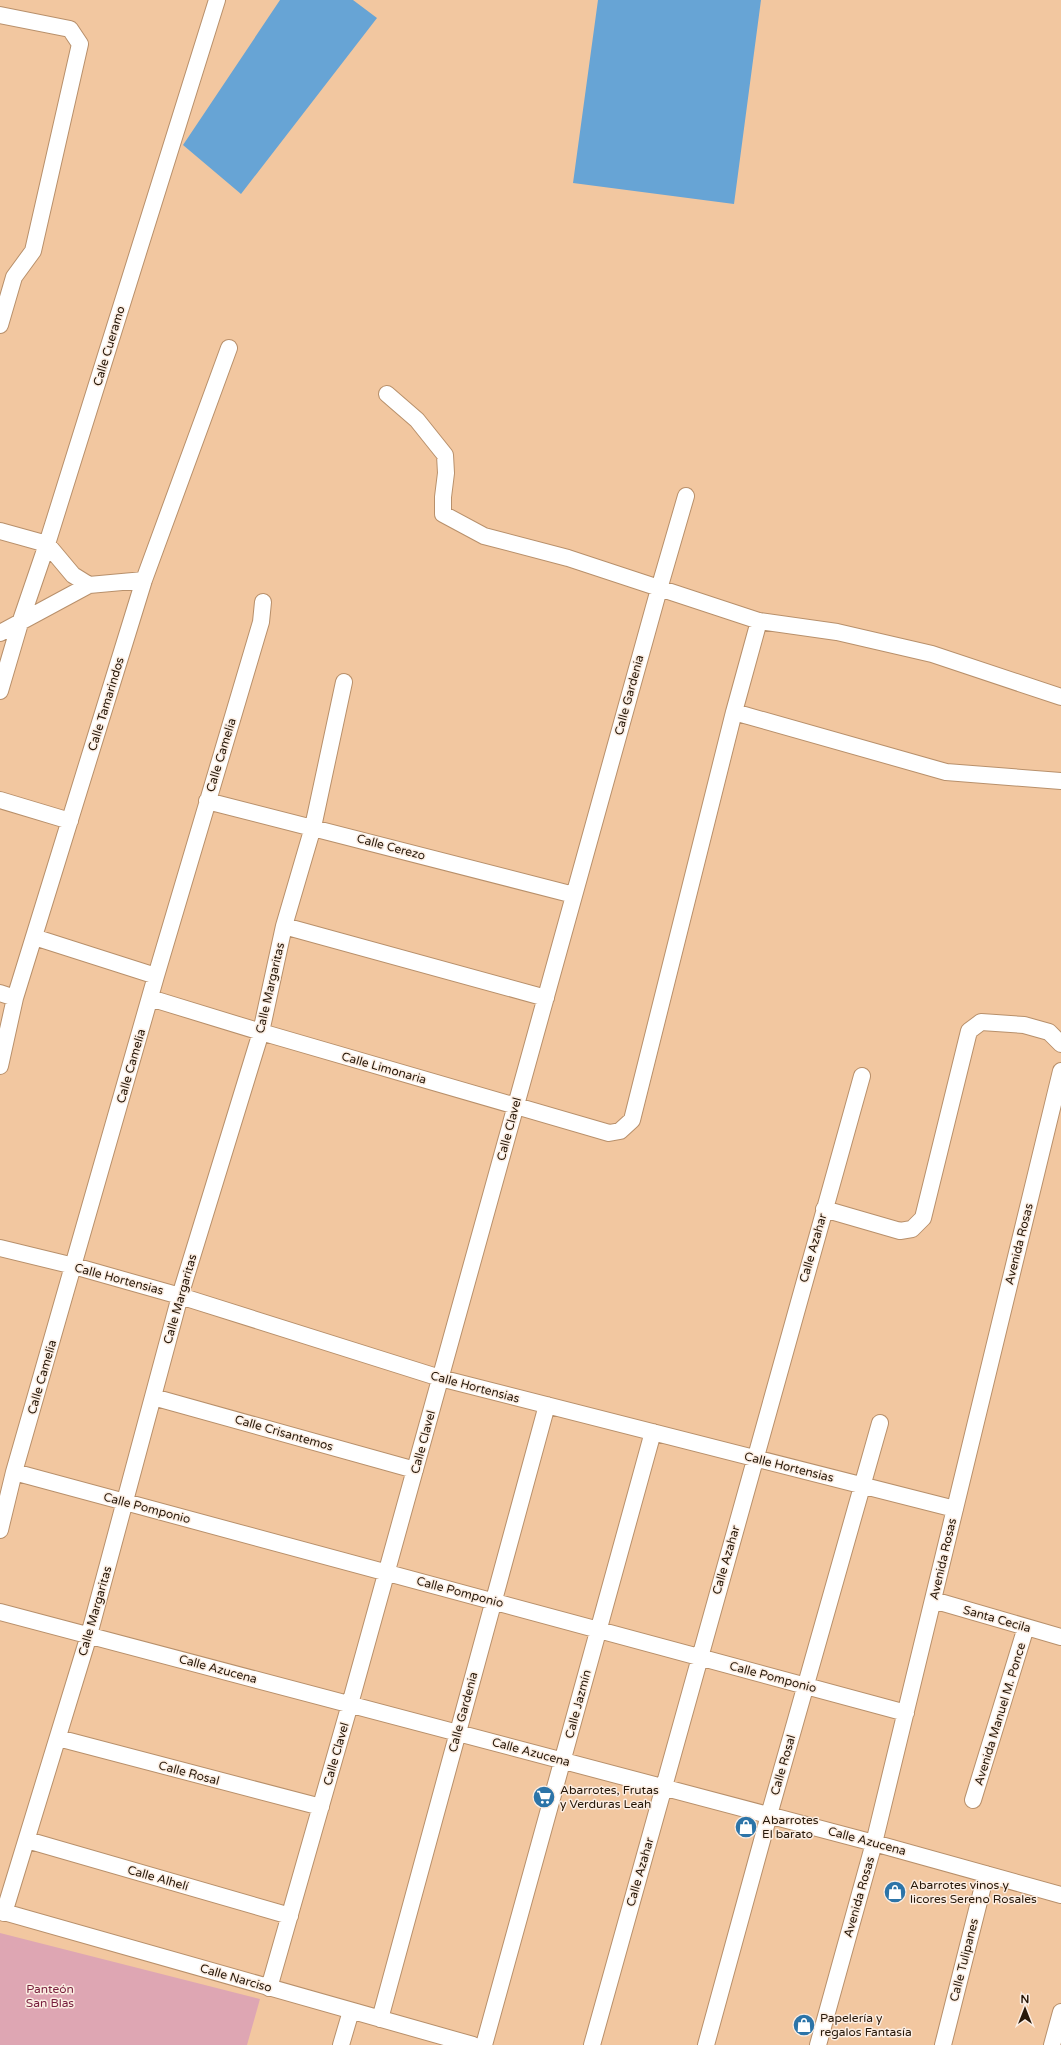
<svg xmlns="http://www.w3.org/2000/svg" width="1061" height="2045" font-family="'Varela Round',sans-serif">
<rect width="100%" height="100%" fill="#f2c7a0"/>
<path fill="#dea6b3" d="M0,1933L260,1999L247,2045H0Z"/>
<path fill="#67a4d5" d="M280,0H353L377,18L241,194L183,145Z
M598,0H761L734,204L573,183Z"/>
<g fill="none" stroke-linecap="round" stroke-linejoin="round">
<g stroke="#b8906b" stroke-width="18">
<path id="street" d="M0,15L70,29L80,44L33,251L14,277L0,325
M387,394L417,420L445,455L446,473L443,497V514L484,536L568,558L759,621L837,632L932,654L1061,697
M0,531L47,544L73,575L89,585L144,580
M0,633L89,585
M0,691L20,623L47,544L217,0
M734,712L946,772L1061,781
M0,800L70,821
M207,801L574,895
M284,926L546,998
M34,937L156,976
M0,993L15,998
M150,998L261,1032L609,1133L620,1131L632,1120L734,712L759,621
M0,1066L15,998L144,580L229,348
M824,1209L900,1231L912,1229L923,1218L969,1031L981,1022L1024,1025L1049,1032L1061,1044
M0,1248L74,1266L180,1296L440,1378L955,1509
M153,1397L415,1470
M14,1472L906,1713
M0,1530L14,1472L156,976L261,622L263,602
M933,1600L1061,1637
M0,1612L874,1843L1061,1895
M58,1738L321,1807
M973,1800L1026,1627
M27,1840L290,1916
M0,1911L473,2045
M4,1913L89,1635L180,1296L261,1032L284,926L313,827L344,682
M269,1988L350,1704L659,589L686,496
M380,2019L547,1405
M341,2045L351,2011
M484,2045L653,1432
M592,2045L862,1076
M706,2045L769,1815L880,1423
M818,2045L874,1843L1061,1071
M943,2045L986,1874
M1052,2045L1061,2012"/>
</g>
<use href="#street" stroke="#fff" stroke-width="16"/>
</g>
<defs>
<g id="supermarket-disc" transform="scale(1.15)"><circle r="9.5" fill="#2c74a8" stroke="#fceee3"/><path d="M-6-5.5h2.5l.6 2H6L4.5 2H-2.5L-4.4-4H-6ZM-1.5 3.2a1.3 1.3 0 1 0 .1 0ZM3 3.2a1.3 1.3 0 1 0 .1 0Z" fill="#fff"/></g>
<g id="shop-disc" transform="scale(1.15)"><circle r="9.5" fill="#2c74a8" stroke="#fceee3"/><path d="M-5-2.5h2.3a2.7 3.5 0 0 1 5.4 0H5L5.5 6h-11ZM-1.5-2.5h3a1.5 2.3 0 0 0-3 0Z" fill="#fff"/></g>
</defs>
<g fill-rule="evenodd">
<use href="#supermarket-disc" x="544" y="1797"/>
<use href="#shop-disc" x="746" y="1827"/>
<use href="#shop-disc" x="895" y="1892"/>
<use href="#shop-disc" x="804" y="2025"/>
</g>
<g text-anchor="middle" stroke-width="3" stroke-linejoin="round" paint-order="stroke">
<g font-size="12" fill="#261708" stroke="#fceee3">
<text transform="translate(109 346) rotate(-73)" y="4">Calle Cueramo</text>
<text transform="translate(629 695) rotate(-75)" y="4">Calle Gardenia</text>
<text transform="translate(106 704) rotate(-73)" y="4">Calle Tamarindos</text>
<text transform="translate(221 755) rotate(-73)" y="4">Calle Camelia</text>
<text transform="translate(391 847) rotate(15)" y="4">Calle Cerezo</text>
<text transform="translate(270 988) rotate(-77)" y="4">Calle Margaritas</text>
<text transform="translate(131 1066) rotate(-74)" y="4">Calle Camelia</text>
<text transform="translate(384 1068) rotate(16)" y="4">Calle Limonaria</text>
<text transform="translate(509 1129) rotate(-75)" y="4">Calle Clavel</text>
<text transform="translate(1019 1244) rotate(-76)" y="4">Avenida Rosas</text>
<text transform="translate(813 1248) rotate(-74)" y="4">Calle Azahar</text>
<text transform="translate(119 1279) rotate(15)" y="4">Calle Hortensias</text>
<text transform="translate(180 1299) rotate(-74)" y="4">Calle Margaritas</text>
<text transform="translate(42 1377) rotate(-74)" y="4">Calle Camelia</text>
<text transform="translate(475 1387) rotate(15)" y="4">Calle Hortensias</text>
<text transform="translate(284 1433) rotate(16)" y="4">Calle Crisantemos</text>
<text transform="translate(423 1442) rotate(-75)" y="4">Calle Clavel</text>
<text transform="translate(789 1467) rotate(14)" y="4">Calle Hortensias</text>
<text transform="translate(147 1508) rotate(15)" y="4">Calle Pomponio</text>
<text transform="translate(943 1559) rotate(-77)" y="4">Avenida Rosas</text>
<text transform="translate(726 1560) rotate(-74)" y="4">Calle Azahar</text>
<text transform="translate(460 1592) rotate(15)" y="4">Calle Pomponio</text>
<text transform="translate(95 1611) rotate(-74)" y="4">Calle Margaritas</text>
<text transform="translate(997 1619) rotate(16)" y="4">Santa Cecila</text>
<text transform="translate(218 1669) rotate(15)" y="4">Calle Azucena</text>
<text transform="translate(773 1677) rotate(15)" y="4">Calle Pomponio</text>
<text transform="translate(578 1704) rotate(-75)" y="4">Calle Jazmín</text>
<text transform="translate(463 1712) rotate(-75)" y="4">Calle Gardenia</text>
<text transform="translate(1000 1714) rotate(-73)" y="4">Avenida Manuel M. Ponce</text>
<text transform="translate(531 1752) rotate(15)" y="4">Calle Azucena</text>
<text transform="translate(336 1754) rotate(-74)" y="4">Calle Clavel</text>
<text transform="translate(783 1765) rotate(-74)" y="4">Calle Rosal</text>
<text transform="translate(189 1773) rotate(15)" y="4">Calle Rosal</text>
<text transform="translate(867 1841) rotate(15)" y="4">Calle Azucena</text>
<text transform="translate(640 1872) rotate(-74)" y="4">Calle Azahar</text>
<text transform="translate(158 1878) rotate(16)" y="4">Calle Alhelí</text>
<text transform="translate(859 1897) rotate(-74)" y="4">Avenida Rosas</text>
<text transform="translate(964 1960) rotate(-76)" y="4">Calle Tulipanes</text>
<text transform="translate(236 1978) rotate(16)" y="4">Calle Narciso</text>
</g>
<g font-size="12" fill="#261708" stroke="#fceee3" text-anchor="start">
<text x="560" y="1794">Abarrotes, Frutas<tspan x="560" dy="14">y Verduras Leah</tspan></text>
<text x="762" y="1824">Abarrotes<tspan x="762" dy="14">El barato</tspan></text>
<text x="910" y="1889">Abarrotes vinos y<tspan x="910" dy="14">licores Sereno Rosales</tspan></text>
<text x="820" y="2022">Papelería y<tspan x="820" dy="14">regalos Fantasía</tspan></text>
</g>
<g font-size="12" fill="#771e3d" stroke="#fceee3">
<text x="50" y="1993">Panteón<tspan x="50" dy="14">San Blas</tspan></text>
</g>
</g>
<g transform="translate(1025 2009)" stroke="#fceee3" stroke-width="3" paint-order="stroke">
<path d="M0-3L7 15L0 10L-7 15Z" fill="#261708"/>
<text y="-6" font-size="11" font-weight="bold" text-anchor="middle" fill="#261708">N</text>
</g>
</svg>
